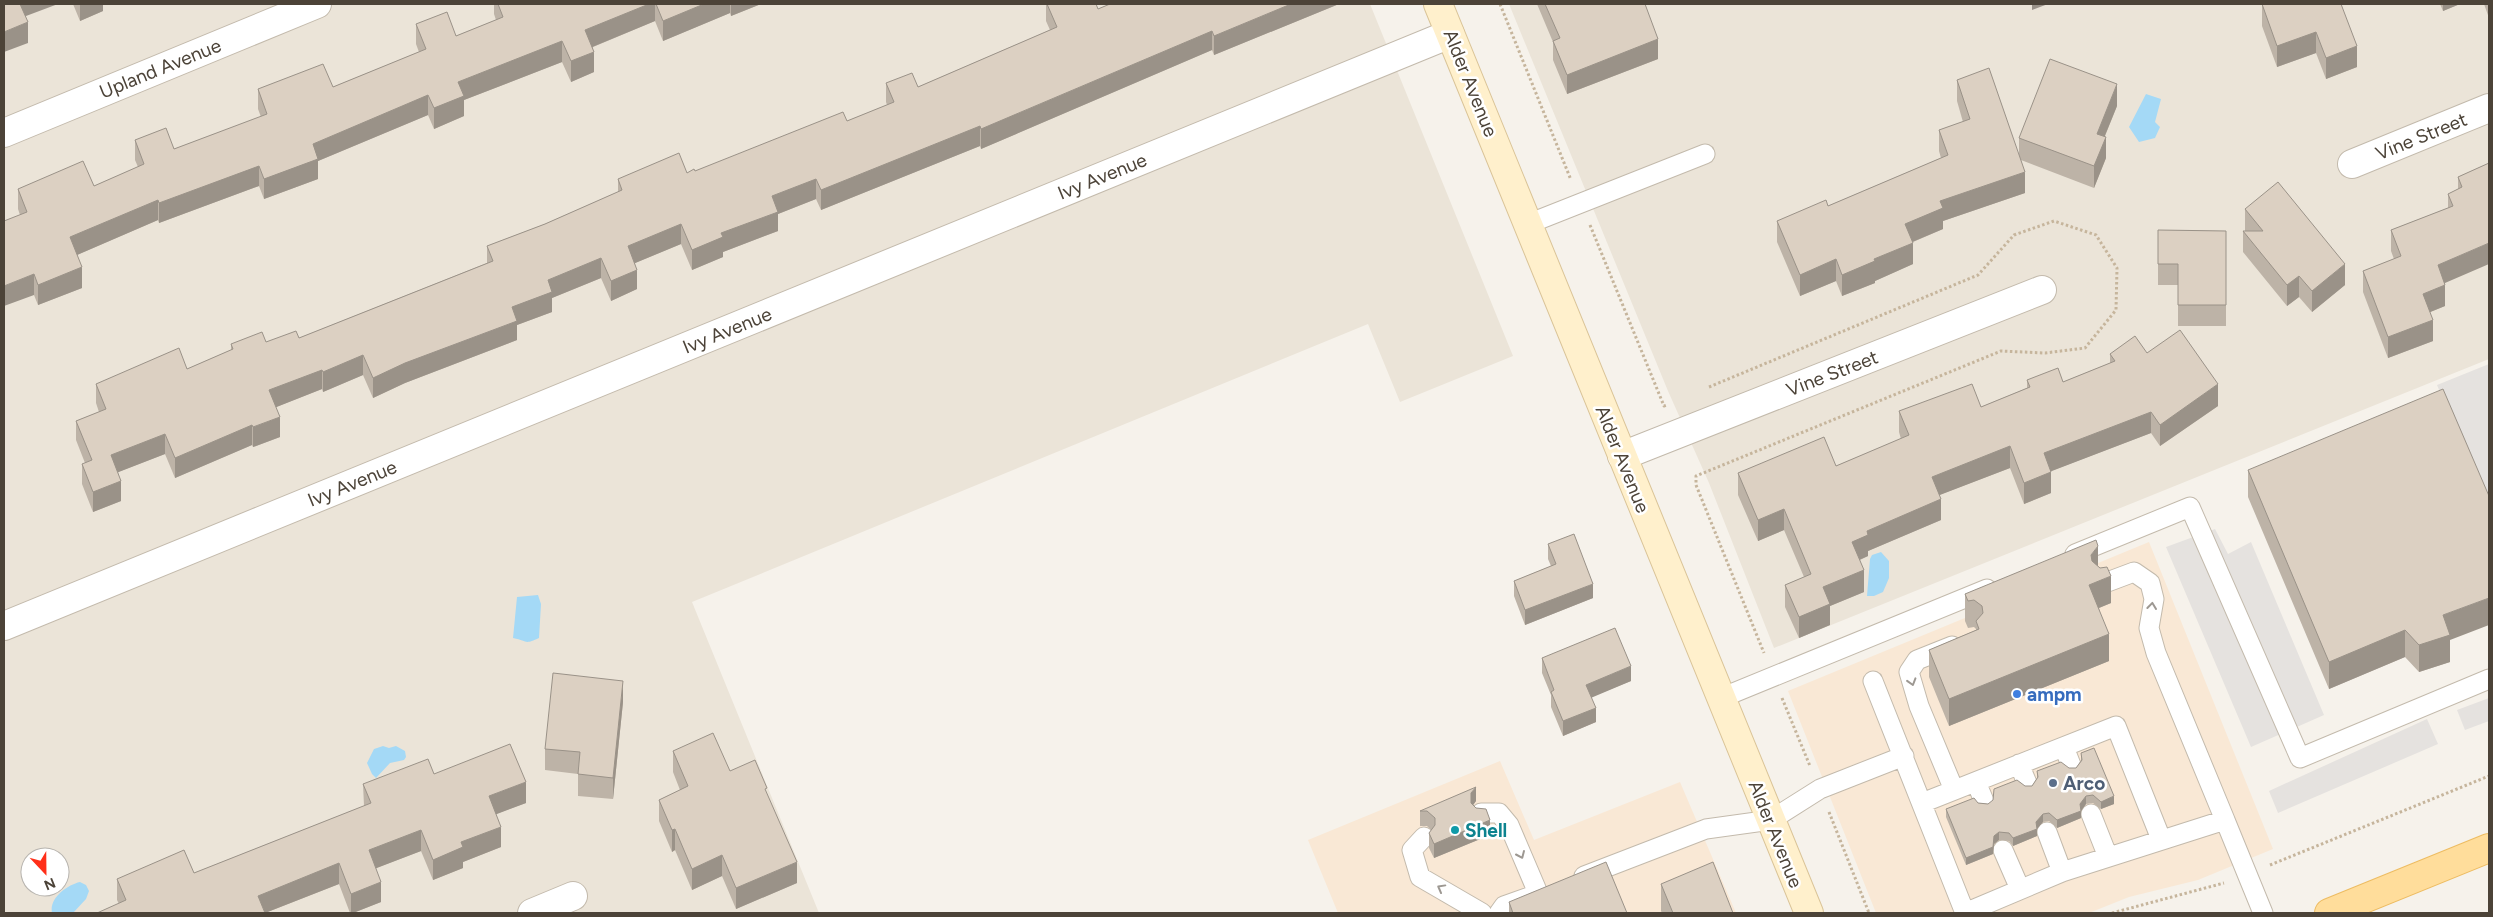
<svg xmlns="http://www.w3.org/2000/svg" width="2493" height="917" font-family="Figtree,sans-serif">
<rect width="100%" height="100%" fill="#f6f2eb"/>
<path fill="#ebe4d8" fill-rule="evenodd" d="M4,4H1370L1513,356L1400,402L1368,324L692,602L819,913H4ZM30,857H60V887H30Z
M1509,4H2489V359L1774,648L1709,483L1668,391Z"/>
<path fill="#f9e8d5" d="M2149,542L2273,849L2198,880L2129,897L2089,913H1876L1788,691Z
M1500,761L1534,840L1680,782L1736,913H1338L1308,840Z"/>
<path fill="#e5e2df" d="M2489,364V508L2437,385Z
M2215,529L2228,554L2251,542L2324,715L2251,747L2166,547Z
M2489,698V721L2465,730L2457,710Z
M2427,719L2438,744L2278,813L2269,791Z"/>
<path fill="#a4d9f6" d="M2146,94L2161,99L2155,122L2160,127L2155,138L2139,142L2129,127Z
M1881,552L1889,561V578L1883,592L1874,596H1867L1870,559L1872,555Z
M538,595L541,604L539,638C524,645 528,641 513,638L517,597Z
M383,746L389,748L396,746L405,751L406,757L404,760L390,763L376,778L372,774L367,763L374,749Z
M80,882L86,885L89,891L86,899L73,913H52C49,898 67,885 80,882Z"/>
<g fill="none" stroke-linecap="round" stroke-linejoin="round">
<g stroke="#c3baac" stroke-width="21">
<path id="service" d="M1528,224L1705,154
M2075,554L2190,507L2300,758L2489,679
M2102,584L2134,572L2150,583L2154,599L2149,628L2156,653L2225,820
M1952,646L1917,660L1909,672L1919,706L1954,790
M1873,681L1965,913
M1721,698L1987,589
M2064,747L2071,765
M2019,764L2027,783
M1976,782L1984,801
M1922,803L2116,726L2161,839
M1481,813H1499L1509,825L1538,893
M2091,814L2108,857
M2047,832L2062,872
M1424,837L1412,850L1420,877L1482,913
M2003,850L2020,889
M1584,876L1706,829L1771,820L1820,789L1904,756
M1499,913L1504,906L1532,896
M1965,913L2062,872L2225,820L2263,913"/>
</g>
<g stroke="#c3baac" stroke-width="30">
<path id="minor" d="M4,133L317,4
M2352,164L2489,108
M1622,456L2042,290
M4,626L1450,34
M532,913L573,896"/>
</g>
<g stroke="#dac498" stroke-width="30">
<path id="secondary" d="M1438,4L1809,913"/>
</g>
<g stroke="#edbc62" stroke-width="30">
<path id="primary" d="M2329,913L2489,848"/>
</g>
<path stroke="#c6b59c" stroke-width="3" stroke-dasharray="2.5 2.5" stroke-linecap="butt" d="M1500,4L1571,180
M1590,225L1664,406L1667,405
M1709,387L1978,275L2014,235L2054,221L2096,235L2117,268L2116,310L2085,348L2045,353L2001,351L1696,476V485L1764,653
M1782,698L1810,766
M1829,812L1869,913
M2270,865L2489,776
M2112,913L2224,883"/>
<use href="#service" stroke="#fff" stroke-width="19"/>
<use href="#minor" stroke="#fff" stroke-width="28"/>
<use href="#secondary" stroke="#fff0cc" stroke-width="28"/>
<use href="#primary" stroke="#ffdd9b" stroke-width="28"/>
</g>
<path fill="#bdb3a7" d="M73,4H103V11L80,21Z
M494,4H761L731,16L730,13L663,41L655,21L593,47L594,72L571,82L562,62L464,100V116L434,129L428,115L318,161V179L264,199L259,186L159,223L158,220L77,255L82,288L38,305L34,295L20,215L18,209V189L94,186L138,167L135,160V140L174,149L261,117L258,109V89L333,87L419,52L416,44V24L456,36L496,20L494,14Z
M1046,4H1096L1098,9L1110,4H1339L1214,55L1212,50L981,149L980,146L821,210L816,199L778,214V231L723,252V257L692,270L681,244L635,263L637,289L611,301L601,278L552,298V312L517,325V340L405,383L373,398L363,375L323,392L322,389L276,407L280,437L253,447L252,445L175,478L165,454L118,472L121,501L93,512L82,484V464L85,463L76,440V421L99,412L96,403V384L187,369L231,350V344L266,342L299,338L487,263V246L545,224L618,192V179L687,173L695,171L847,121L887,105L886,102V83L918,87L1050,30L1046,21Z
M1537,4H1645L1658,59L1567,94L1553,60V42Z
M2262,4H2341L2357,67L2326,79L2316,53L2277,67L2262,26Z
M2440,4H2460L2443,11Z
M2484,4H2489V18Z
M1957,80L2019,155V138L2117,106L2105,136L2106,158L2094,188L2021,160L2025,193L1943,221V229L1913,242V264L1875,281V283L1842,296L1836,281L1800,296L1777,242V221L1828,206L1941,158L1939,151V130L1963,122L1957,101Z
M2489,163L2445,283V306L2430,312L2433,341L2388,358L2363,292V271L2394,259L2391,251V230L2448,208V194L2458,189V177Z
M2245,209L2345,285L2312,312L2299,297L2287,306L2243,252V231H2245Z
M2158,230L2226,231V326H2178V285H2158Z
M2147,353L2218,406L2160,446L2151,433L2051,471V493L2024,504L2010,468L1939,495L1941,520L1868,551V556L1860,560L1864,592L1830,606V625L1799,638L1785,607V585L1804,577L1784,530L1758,541L1738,495V473L1836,466L1901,439L1899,432V411L1981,407L2027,388V380L2063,382L2110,363V354Z
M2248,470L2450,640V662L2419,672L2405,657L2329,689L2248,497Z
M1548,544L1593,598L1525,625L1514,596V581L1551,566L1548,559Z
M2098,567L2111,603L2099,608L2109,661L1949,726L1929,677V650L1976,630V629L1974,627L1968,628L1965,621V594Z
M1542,658L1631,681L1591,697L1596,722L1563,736L1551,707V695L1542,673Z
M623,702L613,799L578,796V774L545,770V749Z
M673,751L730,771L767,794L797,883L736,909L722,876L692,890L675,850L672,852L659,821V800L680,790L673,772Z
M2081,753L2114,804L2101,809L2093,803L2086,804L2081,811V818L2057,828L2049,821L2043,822L2037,829V836L2013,846L2009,841L1999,840L1994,844L1993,854L1966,865L1946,817V809L1978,803L1988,804L2025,786H2032L2037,778V771L2076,768L2081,760Z
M434,774L526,803L496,814L501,847L463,862V868L433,880L421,851L376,868L381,902L353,913H350L339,884L265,913L119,904L117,900V879L194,873L364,806L363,784Z
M1476,801L1473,805L1490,835L1434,858L1429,848V833L1431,830L1427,826H1420V811Z
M1661,884L1733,913H1662L1661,911Z
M1509,902L1627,913H1509Z"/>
<path fill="#9a9288" d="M18,4H58L18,19Z
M80,4H103V11L80,21Z
M649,4H655V21L585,50V30Z
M704,4H730V13L663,41V21Z
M731,4H761L731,16Z
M1291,4H1339L1214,55V36Z
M2032,4H2048L2032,10Z
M2443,4H2460L2443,11Z
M28,22V43L4,52V32Z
M1212,31V50L981,149V129Z
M2316,32V53L2277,67V46Z
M1658,39V59L1567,94V75Z
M562,41V62L464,100V116L434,129V108L458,82Z
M2357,46V67L2326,79V58Z
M594,52V72L571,82V61Z
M2117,84V106L2097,155V134Z
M428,95V115L318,161V179L264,199V179L313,144Z
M980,126V146L821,210V190Z
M2106,137V158L2094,188V166Z
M259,166V186L159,223V203Z
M2025,172V193L1943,221V229L1905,245V224L1940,201Z
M816,179V199L778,214V231L723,252V257L692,270V250L721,233L772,196Z
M158,200V220L70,258V237Z
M681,224V244L628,266V246Z
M1913,243V264L1875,281V283L1842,296V275L1874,259Z
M2489,243V264L2438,286V265Z
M601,258V278L552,298V312L517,325V340L405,383L373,398V378L512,307L548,280Z
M1836,259V281L1800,296V275Z
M2345,264V285L2312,312V291Z
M82,267V288L38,305V285Z
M637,270V289L611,301V281Z
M34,274V295L4,306V286Z
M2299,276V297L2287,306V285Z
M2445,285V306L2423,315V294Z
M2433,320V341L2388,358V337Z
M363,355V375L323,392V372Z
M322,370V389L269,410V390Z
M2218,384V406L2160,446V425Z
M2151,412V433L2044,474V453Z
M280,417V437L253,447V427Z
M252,425V445L175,478V458Z
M165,434V454L111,475V455Z
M2010,446V468L1932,498V477Z
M2051,472V493L2024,504V483Z
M121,481V501L93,512V492Z
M1941,499V520L1868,551V556L1852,563V542L1867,531Z
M1784,509V530L1758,541V520Z
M2098,546V573L2091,582V555Z
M1864,570V592L1830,606V625L1799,638V617L1823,587Z
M2111,576V603L2089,612V585Z
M1593,584V598L1525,625V610Z
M2489,598V625L2450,640V662L2419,672V645L2443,615Z
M2405,630V657L2329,689V662Z
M2109,634V661L1949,726V699Z
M1631,666V681L1586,700V685Z
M623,681V702L613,799V778Z
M1596,708V722L1563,736V721Z
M526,782V803L489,817V796Z
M1476,787V801L1471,808V793Z
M2086,796V804L2081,811V818L2057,828V820L2080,804Z
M2114,796V804L2101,809V802Z
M2043,814V822L2037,829V836L2013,846V838L2036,822Z
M1490,820V835L1434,858V844Z
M501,827V847L463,862V868L433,880V860L461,842Z
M675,829V850L672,852V830Z
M421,830V851L369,871V850Z
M1999,832V840L1994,844L1993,854L1966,865V858Z
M722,855V876L692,890V869Z
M797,862V883L736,909V888Z
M339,863V884L265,913L258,896Z
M381,882V902L353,913H351V894Z"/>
<path fill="#dcd0c2" stroke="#9a9288" d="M4,4H20L28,22L4,32Z
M498,4H649L585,30L594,52L571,61L562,41L458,82L464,96L434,108L428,95L313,144L318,159L264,179L259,166L159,203L158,200L70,237L82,267L38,285L34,274L4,286V221L27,212L18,189L83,161L94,186L144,164L135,140L166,128L174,149L267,114L258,89L323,64L333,87L426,49L416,24L447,12L456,36L503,17Z
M656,4H704L663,21Z
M1047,4H1096L1098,9L1110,4H1291L1214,36L1212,31L981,129L980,126L821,190L816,179L772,196L778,212L721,233L723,237L692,250L681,224L628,246L637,270L611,281L601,258L548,280L552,292L512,307L517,321L405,363L373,378L363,355L323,372L322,370L269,390L280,417L253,427L252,425L175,458L165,434L111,455L121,481L93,492L82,464L92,460L76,421L106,409L96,384L179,348L187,369L233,349L231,344L262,332L266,342L296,331L299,338L493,261L487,246L545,224L622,190L618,179L679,153L687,173L694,169L695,171L843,112L847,121L894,102L886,83L912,73L918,87L1057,27Z
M1545,4H1645L1658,39L1567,75L1553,41L1560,38Z
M2262,4H2341L2357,46L2326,58L2316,32L2277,46Z
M2050,59L2117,84L2097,134L2106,137L2094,166L2019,138Z
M1989,68L2025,172L1940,201L1943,208L1905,224L1913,243L1874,259L1875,261L1842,275L1836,259L1800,275L1777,221L1826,200L1828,206L1948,155L1939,130L1970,119L1957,80Z
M2489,163V243L2438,265L2445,285L2423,294L2433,320L2388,337L2363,271L2401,256L2391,230L2453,206L2448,194L2462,187L2458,177Z
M2278,182L2345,264L2312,291L2299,276L2287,285L2243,231H2263L2245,209Z
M2158,230L2226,231V305H2178V264H2158Z
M2180,330L2218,384L2160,425L2151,412L2044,453L2051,472L2024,483L2010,446L1932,477L1941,499L1867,531L1868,535L1852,542L1864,570L1823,587L1830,604L1799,617L1785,585L1811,574L1784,509L1758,520L1738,473L1824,437L1836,466L1909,435L1899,411L1972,384L1981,407L2030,387L2027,380L2058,368L2063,382L2115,361L2110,354L2135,336L2147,353Z
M2443,389L2489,496V598L2443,615L2450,635L2419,645L2405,630L2329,662L2248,470Z
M1574,534L1593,584L1525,610L1514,581L1556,564L1548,544Z
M2096,540L2098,546L2091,555L2092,561L2100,568L2107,567L2111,576L2089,585L2109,634L1949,699L1929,650L1979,629L1976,621L1983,613L1982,606L1974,600L1968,601L1965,594Z
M1615,628L1631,666L1586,685L1596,708L1563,721L1551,692L1554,690L1542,658Z
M553,673L623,681L613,778L578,774L580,752L545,749Z
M713,733L730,771L755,760L767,788L765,789L797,862L736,888L722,855L692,869L675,829L672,830L659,800L688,786L673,751Z
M510,744L526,782L489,796L501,827L461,842L463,847L433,860L421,830L369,850L381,882L351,894L339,863L258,896L265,913H97L126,900L117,879L184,850L194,873L371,803L363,784L428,759L434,774Z
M2094,748L2114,796L2101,802L2093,795L2086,796L2080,804L2081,811L2057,820L2049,813L2043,814L2036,822L2037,829L2013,838L2009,833L1999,832L1994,836L1993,847L1966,858L1946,809L1974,798L1978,803L1988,804L1993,800L1994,789L2017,780L2025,786H2032L2038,777L2037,771L2061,762L2069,768H2076L2082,760L2081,753Z
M1476,787L1471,793V803L1476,808L1486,809L1490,820L1434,844L1429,833L1435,825V818L1427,811H1420Z
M1606,862L1627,913H1513L1509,902Z
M1713,862L1733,913H1673L1661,884Z"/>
<defs><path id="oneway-chevron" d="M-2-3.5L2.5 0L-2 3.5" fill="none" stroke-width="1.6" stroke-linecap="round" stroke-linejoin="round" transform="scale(1.25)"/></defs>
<g stroke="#9d9892">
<use href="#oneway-chevron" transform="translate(2152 606) rotate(-83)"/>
<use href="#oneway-chevron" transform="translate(1912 682) rotate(73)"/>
<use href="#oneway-chevron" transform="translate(1521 855) rotate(66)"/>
<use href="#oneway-chevron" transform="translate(1441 888) rotate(-151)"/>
</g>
<circle fill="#3f7fe0" stroke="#fff" stroke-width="2" cx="2017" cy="694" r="5"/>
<circle fill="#5c6f8a" stroke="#fff" stroke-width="2" cx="2053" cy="783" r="5"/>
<circle fill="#0f9aa8" stroke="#fff" stroke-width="2" cx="1455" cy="830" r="5"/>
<g text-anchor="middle" stroke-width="5" stroke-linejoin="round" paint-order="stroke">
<g font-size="19" fill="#4c4338" stroke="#fff">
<text transform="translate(160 68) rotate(-22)" y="7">Upland Avenue</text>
<text transform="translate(1471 83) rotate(68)" y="7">Alder Avenue</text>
<text transform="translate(2421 136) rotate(-22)" y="7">Vine Street</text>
<text transform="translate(1102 176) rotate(-22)" y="7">Ivy Avenue</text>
<text transform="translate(727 330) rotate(-22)" y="7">Ivy Avenue</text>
<text transform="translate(1832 373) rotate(-21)" y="7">Vine Street</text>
<text transform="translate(1623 459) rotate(68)" y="7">Alder Avenue</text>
<text transform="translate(352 483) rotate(-22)" y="7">Ivy Avenue</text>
<text transform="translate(1776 834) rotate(68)" y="7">Alder Avenue</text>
</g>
<g font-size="19" font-weight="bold" fill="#366cbe" stroke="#fff" text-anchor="start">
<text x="2027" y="701">ampm</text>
</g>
<g font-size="19" font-weight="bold" fill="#4e5e75" stroke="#fff" text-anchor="start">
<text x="2063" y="790">Arco</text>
</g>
<g font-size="19" font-weight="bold" fill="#0d838f" stroke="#fff" text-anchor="start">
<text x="1465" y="837">Shell</text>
</g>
</g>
<rect width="2493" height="917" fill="none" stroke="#4c4338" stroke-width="10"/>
<g transform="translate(45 872) rotate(158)"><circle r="24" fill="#ffffff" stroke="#b7b4af"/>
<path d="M0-4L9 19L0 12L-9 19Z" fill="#ff2f19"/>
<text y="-8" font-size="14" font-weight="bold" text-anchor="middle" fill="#4c4338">N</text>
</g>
</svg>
